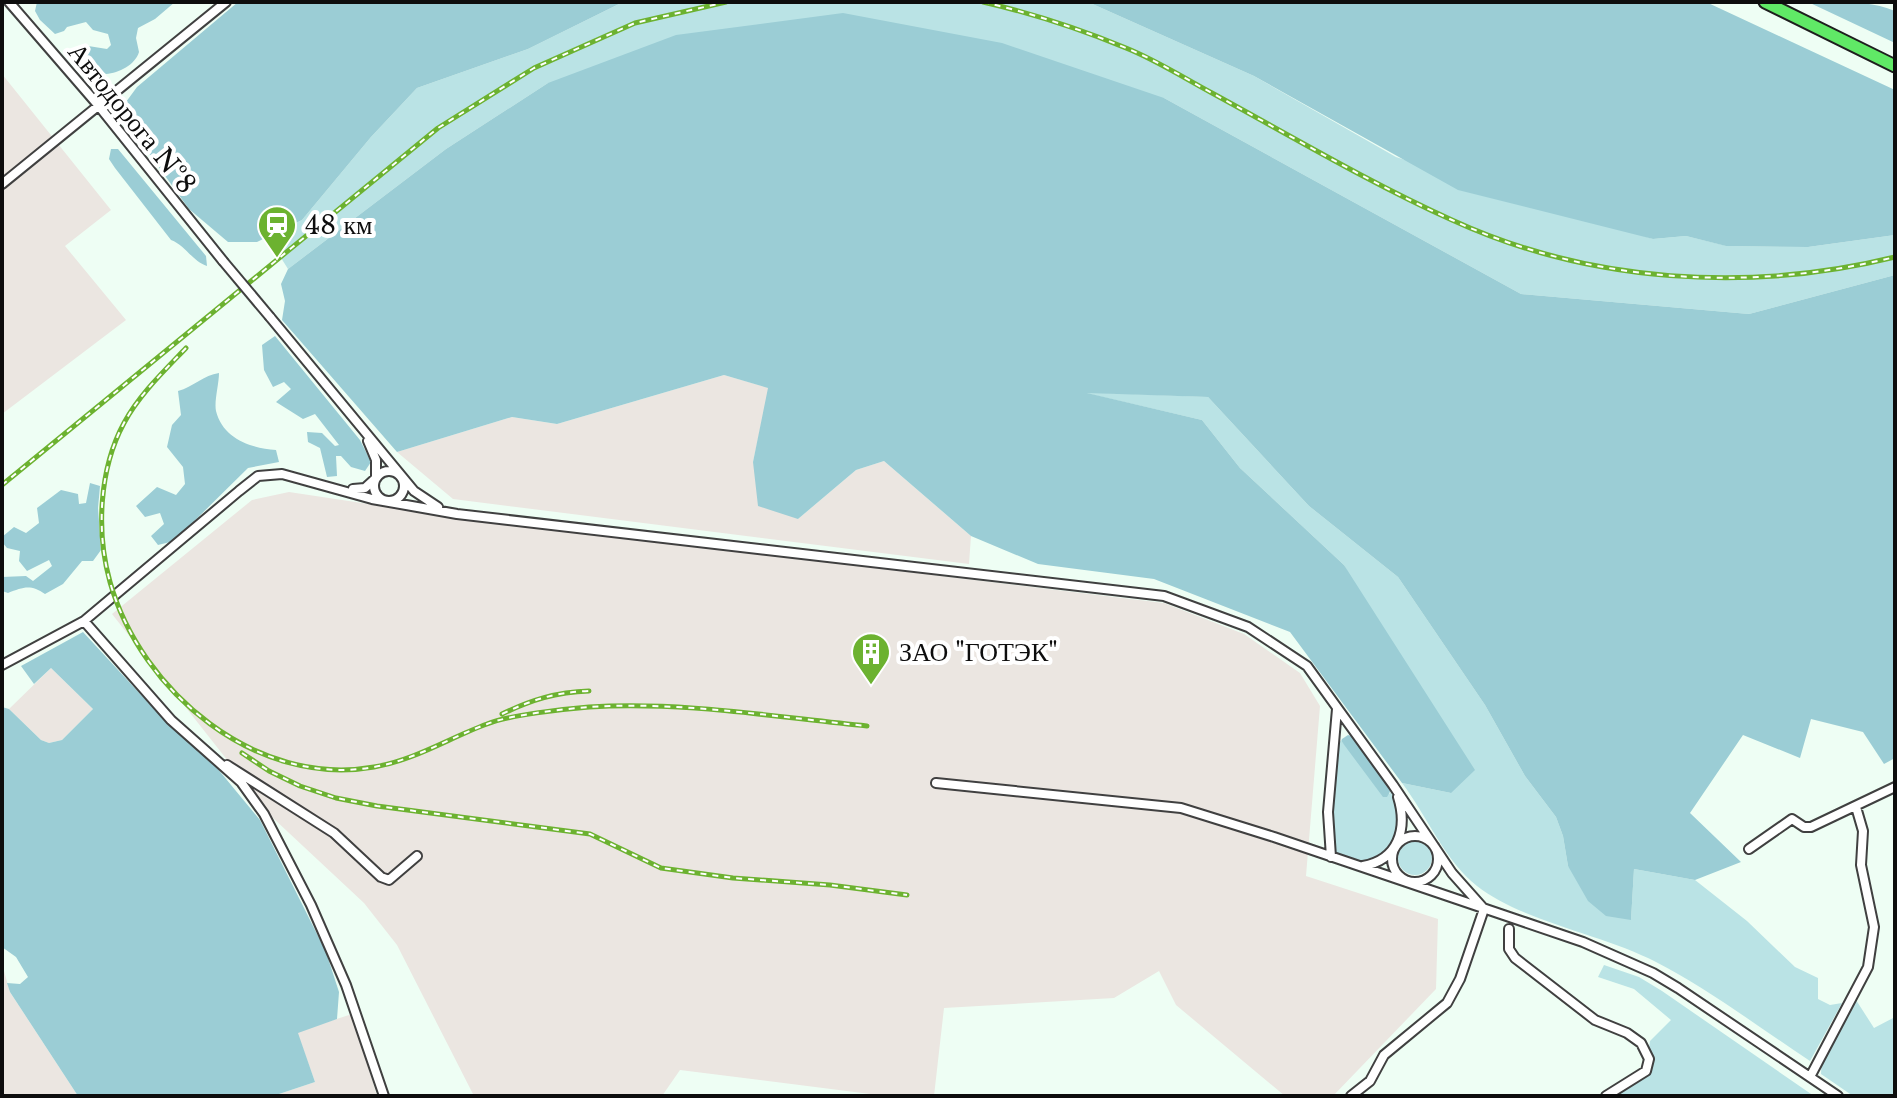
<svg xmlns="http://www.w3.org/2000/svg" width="1897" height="1098" font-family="'Libre Baskerville',serif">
<rect width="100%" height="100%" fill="#eefef4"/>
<path fill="#ebe6e1" d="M2,74L111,210L65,246L126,320L2,414Z
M724,375L769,388L753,462L798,519L856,470L884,461L971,536L969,564L453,499L397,452L512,417L557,424Z
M289,492L455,517L1164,603L1244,634L1300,673L1320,706L1306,876L1438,919L1436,989L1333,1096H1285L1176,1005L1159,971L1114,998L944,1008L934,1096H886L680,1070L662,1096H474L397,945L364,903L273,818L112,614L252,500Z
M51,668L93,709L62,740L49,743L41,740L9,709Z
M2,964L10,992L78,1096H2Z
M352,1014L377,1096H273L315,1082L297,1032Z"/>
<path fill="#bae3e5" d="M623,2H1088L1254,76L1396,157L1653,239L1686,236L1727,246L1808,247L1895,235V275L1749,314L1521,294L1164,98L548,83L446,149L288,269L268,237L302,220L371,137L417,88L528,49Z
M1081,392L1208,397L1309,506L1398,577L1485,705L1525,776L1556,817L1563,836L1568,866L1631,920L1634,869L1695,880L1747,921L1795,967L1818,978V999L1830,1005L1842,1003L1810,1061C1760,1028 1710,990 1656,962C1602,934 1523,922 1477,886C1445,861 1427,816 1402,783L1451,793L1344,565L1240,468L1202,420Z
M1342,739V742L1390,794L1391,790C1411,830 1380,884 1334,853L1333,796L1339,743Z
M1398 858a17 17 0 1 1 34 0a17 17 0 1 1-34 0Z
M1604,965L1639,977L1662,991L1814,1096H1606L1646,1071L1650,1041L1671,1020L1634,989L1598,977Z
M1856,1000L1874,1028L1895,1017V1096H1853L1821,1074L1822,1054L1849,1002Z"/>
<path fill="#9bcdd5" d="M37,2H175L155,19L138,28L136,38L139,52C135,65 119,73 106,74L76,53L77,48L82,45L107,49L111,45L108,34L93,30L86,22L67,27L64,31L55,34L40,20L35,11Z
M238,2H623L528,49L417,88L371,137L302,220L257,242H228L189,209L127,123L126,102L137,87Z
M1088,2H1706L1895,90V235L1808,247L1726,246L1686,236L1653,239L1458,190L1254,76Z
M1808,2C1838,2 1868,0 1895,11V43Z
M843,13L1002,43L1164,98L1521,294L1749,314L1895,275V758L1884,764L1863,732L1811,719L1800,758L1743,735L1690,813L1741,862L1695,880L1634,869L1631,920L1606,916L1588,901L1568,866L1563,836L1556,817L1525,776L1485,705L1398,577L1309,506L1208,397L1087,393L1202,420L1240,468L1344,565L1475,770L1451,793L1402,783L1290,632L1154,579L1038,564L971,536L884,461L856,470L798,519L758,506L753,462L768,388L724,375L557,424L512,417L397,452L282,320L285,301L281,284L288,269L446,149L548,83L676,35Z
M111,149H118L206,256L207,266C192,261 185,245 171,240L115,168L109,159Z
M275,336L360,440L371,462L365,471L351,467L341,456H336L337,476L327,477L320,448L308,442L307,432L322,433L335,446L339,445L315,414L303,419L276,402L291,389L284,382L273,387L264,370L262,345Z
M219,373C219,384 214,401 216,411C223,439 251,448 276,450L279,462L248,468L174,541L158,545L151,536L164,524L160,513L145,517L136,506L157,487L176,495L185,484L183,467L167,447L172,425L181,415L178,391C193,387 204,375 219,373Z
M90,483L100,486L98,508L101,550L93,561H82L63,584L45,594C31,584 23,587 8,593L2,591V577L26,576L33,581L52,566L49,560L27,571L19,561L20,551L7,548L2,542V537L14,527L26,533L39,523L37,508L61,490L78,494L79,504L86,503Z
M83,632L167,723L217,768L260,820L326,952L339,992L337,1019L298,1033L315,1082L273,1096H78L10,992L7,983L20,984L28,977L16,957L2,947V707L9,709L41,740L49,743L62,740L93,709L51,668L34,684L21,666Z
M1348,735L1351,736L1391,790L1387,797H1383L1342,742V739Z"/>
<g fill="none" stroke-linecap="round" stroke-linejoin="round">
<g stroke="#404040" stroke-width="12">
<path id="minor" d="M9,2L98,105L223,261
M2,184L226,2
M270,317L414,491L438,507
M374 486a15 15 0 1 1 30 0a15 15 0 1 1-30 0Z
M353,489L365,488L376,478V460L368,441
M84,621L171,720L241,782L264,814L311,905L346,985L384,1096
M2,665L84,621L239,491L258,476L282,474L372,499L457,514L1164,596L1248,627L1307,666L1393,785L1452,873L1484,909
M227,765L334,833L381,877L389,880L417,856
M936,783L1181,808L1274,837L1583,942L1653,973L1678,988L1838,1096
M1392 859a23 23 0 1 1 46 0a23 23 0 1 1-46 0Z
M1749,849L1792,819L1804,827H1811L1895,787
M1331,857L1328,812L1337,709
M1363,866C1398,860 1408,829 1398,797
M1509,929V949L1515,958L1595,1020L1627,1033L1641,1043L1649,1059L1646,1071L1606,1096
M1810,1077L1868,967L1874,927L1861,865L1863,831L1856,807
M1351,1096L1370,1081L1384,1055L1447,1003L1460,979L1484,909"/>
</g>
<g stroke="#1e1e1e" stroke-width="15">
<path id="highway" d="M1765,2L1895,66"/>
</g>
<use href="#minor" stroke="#fff" stroke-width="8"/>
<use href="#highway" stroke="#60e966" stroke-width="11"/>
<g stroke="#6cb230" stroke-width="5">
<path id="rail" d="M983,2C1031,13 1080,29 1126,48C1156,60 1184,78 1212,93C1291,136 1370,183 1452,220C1589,283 1749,293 1895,257
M186,348C164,371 139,395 124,423C99,469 96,532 110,582C141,692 257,788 374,767C415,760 449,738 487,724C509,715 564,709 589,707C681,701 775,717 867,726
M2,485L438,128L534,68L635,23L726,2
M502,714C531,700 556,692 589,691
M242,753L269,771L300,786L336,798L377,806L590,834L661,868L733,878L830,885L907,895"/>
</g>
<use href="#rail" stroke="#fff" stroke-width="2" stroke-dasharray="6" stroke-linecap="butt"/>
<g stroke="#404040" stroke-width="12" stroke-linecap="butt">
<path id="minor-bridge" d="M223,261L270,317"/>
</g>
<use href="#minor-bridge" stroke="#fff" stroke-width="8"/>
</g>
<defs>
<g id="station-pin" transform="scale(2)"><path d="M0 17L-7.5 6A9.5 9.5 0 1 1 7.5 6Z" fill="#6cb230" stroke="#fff"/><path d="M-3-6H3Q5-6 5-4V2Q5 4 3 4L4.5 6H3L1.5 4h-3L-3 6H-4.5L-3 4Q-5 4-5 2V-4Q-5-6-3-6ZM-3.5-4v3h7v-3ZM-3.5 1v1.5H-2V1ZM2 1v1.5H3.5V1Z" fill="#fff"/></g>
<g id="building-pin" transform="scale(2)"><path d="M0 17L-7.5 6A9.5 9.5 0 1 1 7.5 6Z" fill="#6cb230" stroke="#fff"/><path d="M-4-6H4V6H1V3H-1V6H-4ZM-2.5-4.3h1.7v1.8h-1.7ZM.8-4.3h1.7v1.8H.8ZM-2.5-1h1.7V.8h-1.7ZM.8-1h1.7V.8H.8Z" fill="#fff"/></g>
</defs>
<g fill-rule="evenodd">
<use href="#station-pin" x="277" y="225"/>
<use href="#building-pin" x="871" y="652"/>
</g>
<g text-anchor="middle" stroke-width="8" stroke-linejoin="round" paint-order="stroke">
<g font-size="26" fill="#0d0d0d" stroke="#fff">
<text transform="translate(132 118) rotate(51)" y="9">Автодорога №8</text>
</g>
<g font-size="26" fill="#0d0d0d" stroke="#fff" text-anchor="start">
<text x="305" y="234">48 км</text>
<text x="899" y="661">ЗАО "ГОТЭК"</text>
</g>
</g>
<rect width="1897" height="1098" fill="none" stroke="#0d0d0d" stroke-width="8"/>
</svg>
